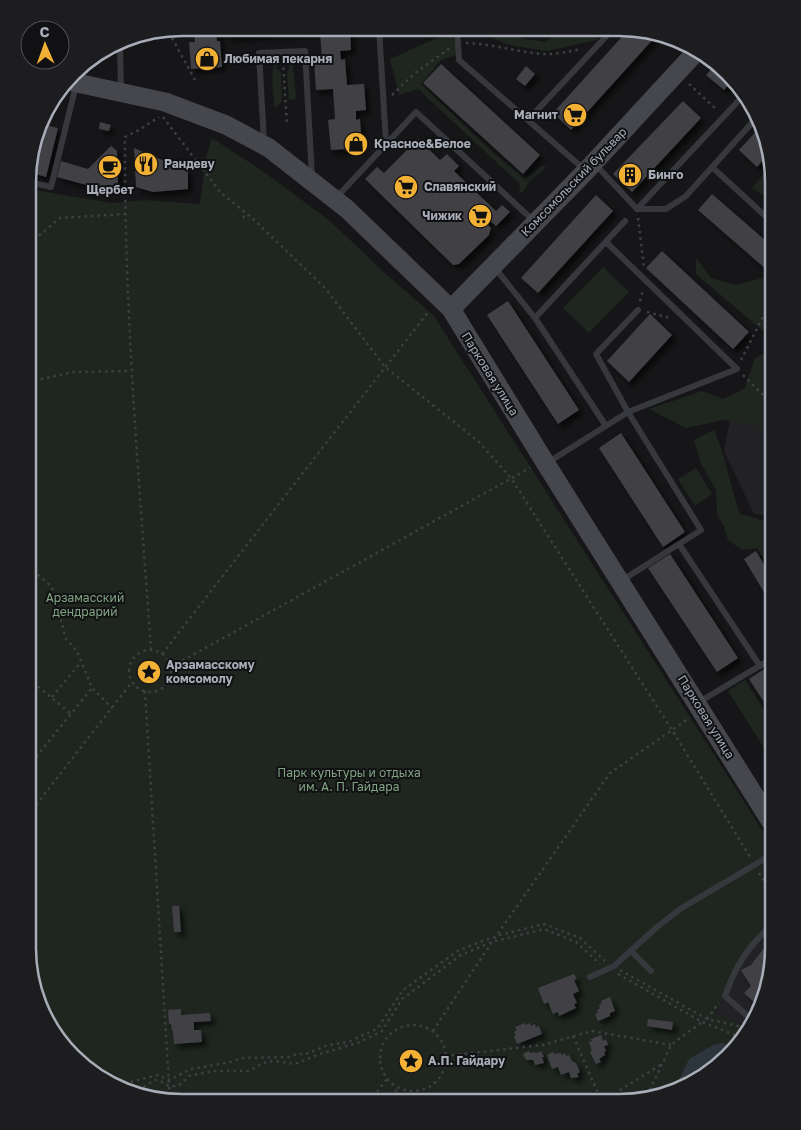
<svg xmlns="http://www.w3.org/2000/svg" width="801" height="1130" font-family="'Golos Text',sans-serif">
<defs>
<filter id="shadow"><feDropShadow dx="4.5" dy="4.5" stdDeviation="2.5" flood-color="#0009"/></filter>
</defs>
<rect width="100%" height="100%" fill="#161618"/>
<path fill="#222225" d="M731,415L773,420V517L754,514L724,451Z
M773,924V958L750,1027L715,1015L733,973Z"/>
<path fill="#1e261f" d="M468,28H506L508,36L545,42L564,29H603L597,40L547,51L508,45L488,35L468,30Z
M450,32L462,53L441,60L421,84L495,154L525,179L542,165L546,168L530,181L523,192L519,193L520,184L418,89L399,95L390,59Z
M279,56L276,67L281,73L282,101L275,109C274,97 268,62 279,56Z
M286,56L290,58L293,65L296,99L289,100L287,73L290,65L286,60Z
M212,138L264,172L330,221L385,273L434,316L773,847V924L733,973L715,1014L750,1027L747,1034L687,1087L619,1102L162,1101L96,1076L43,1016L28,948L29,189L112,203L144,200L200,204L206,157Z
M770,167L773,189L766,197L752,188Z
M696,258L711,278L736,285L773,275V331L769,336L696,274Z
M603,267L629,292L589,333L563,308Z
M773,349V427L724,420L686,428L649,409L702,391L723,399L745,388L755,358Z
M714,430C726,457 730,486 740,514L773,523V575L757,548L742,550L728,540L724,526L717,515L716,490L701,464L694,440Z
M696,468L712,494L695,506L678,479Z
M745,680L773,724V762L728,691Z"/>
<path fill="#2c353c" d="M722,1043L732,1047L687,1087L674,1090L689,1059L713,1045Z"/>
<path fill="#404145" filter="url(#shadow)" d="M194,28H350L351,50L340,51L341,60L345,59L347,85L364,84L366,110L356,111V120L360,119L362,148L331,150L328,120L335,119L333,89L316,90L314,61H322L320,32L227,37V33L216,34L217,41H220L222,67L191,69L189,42H195Z
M419,28H444V32L419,33Z
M629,29H639L656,36L571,130L553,113Z
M441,64L540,155L523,174L423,83Z
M716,64L731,82L724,90L706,75Z
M526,66L535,74L525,86L516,79Z
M683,101L701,118L632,192L613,174Z
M100,122L111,125L109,131L99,129Z
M41,124L58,128L46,177L29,172V162Z
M761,126L767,155L757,167L739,150Z
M418,139L440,160L447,154L459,166L454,171L496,211L502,205L510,212L496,226L488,219L485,222L491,228L489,235L459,264L453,265L365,179L377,167L384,173Z
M111,146L117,151L118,188L90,186L57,177L61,161L88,169Z
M134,148L188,171V189L153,192L136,187Z
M712,194L773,247V262L767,270L698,210Z
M596,195L613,211L538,293L521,278Z
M662,251L749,332L733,349L646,268Z
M508,301L579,410L558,424L487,315Z
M650,314L672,335L629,382L607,361Z
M621,433L685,532L663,547L599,448Z
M756,551L773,580V607L744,559Z
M670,554L738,658L717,672L648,568Z
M769,666L773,673V716L749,679Z
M172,906H179L181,932H174Z
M773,936V958L757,1005L744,993L751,986L741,970L751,965Z
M574,974L577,979L574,980L579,991L573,994L577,1003L574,1004L576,1008L559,1016L558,1012L553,1014L548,1002L544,1004L538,988Z
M610,997L615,1011L610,1013V1016L598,1021L595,1014L598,1013L597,1010L600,1008L599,1005L602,1003L601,1001Z
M181,1009V1015L210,1013L211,1021L194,1022V1030H201L202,1042L174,1044L173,1031H172L171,1024H169L168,1010Z
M648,1019L673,1022L672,1030L647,1026Z
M525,1023V1025L530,1023L531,1026L535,1024L536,1027L539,1026L542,1034L517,1044L514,1036H516L514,1032L517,1030L515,1027Z
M601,1035L603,1041L606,1039L608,1045L604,1046L606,1051L604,1052L605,1055L599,1059L601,1062L596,1064L590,1052L592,1051L589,1042L592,1041L591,1039Z
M529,1051L530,1053L533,1052L537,1053L541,1051L544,1057H542L544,1063L535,1065L533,1060H526L523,1054Z
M553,1052L554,1054L561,1053L562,1055L565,1053L566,1056L569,1055L572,1061L576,1063L580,1072L577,1074L579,1077L571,1078L569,1072L561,1075L558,1067L552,1069L547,1055Z"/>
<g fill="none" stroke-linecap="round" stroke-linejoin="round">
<path stroke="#3d3f44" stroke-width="2.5" stroke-dasharray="2.5 4" stroke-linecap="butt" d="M172,38L195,80
M466,43C493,44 517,52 543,54C556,55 569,51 582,49
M283,61L287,126
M689,84L717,110
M392,95L415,73L450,48
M163,117L220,192L252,218L325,288L385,367L478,441L511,478L672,730L750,857
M768,207L773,201
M243,218L246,213
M638,218L644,267
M29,244L60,218L125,214
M640,301L643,290
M647,312L670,318
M741,360L773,297
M743,375L773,405
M28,382L73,372L131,371
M28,566L52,587L66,639L77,651L92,688L112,708
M151,650C139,479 124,308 125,137L139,130L159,117
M129 671a21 21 0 1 1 42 0a21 21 0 1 1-42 0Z
M162,654L429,311
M171,667L530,468
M28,678L71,714
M145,691L170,1101
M52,697L81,662
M28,767L92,688
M28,815L132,682
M759,873L773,896
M620,970L707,1019L738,1026L749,1030
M618,974L702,1022L743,1038
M707,1019L719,1003
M380 1058a33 33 0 1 1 66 0a33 33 0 1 1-66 0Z
M433,1031L492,942L610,773L688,719
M573,1036L602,1102
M445,1056L543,1045L592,1031L671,1045
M118,1085L158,1075L169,1080L191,1069L231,1062L241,1058L289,1057L297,1054H306L328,1045L348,1042L377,1029L403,990L459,950L496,936L544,924L580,938L605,961
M131,1090L140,1089L155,1080L160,1081L169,1086H175L181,1084L189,1076L214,1071H249L263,1063L273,1061L295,1064L317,1055L360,1042L382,1031L402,999L461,955L492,942L544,929L576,942L600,964
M170,1094L192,1101
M647,1096L671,1045L702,1022
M369,1102L387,1079
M387,1102L398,1088
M614,1102L620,1090L662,1064"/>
<path stroke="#37383d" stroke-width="6" d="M379,28L386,143
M457,28L459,60L585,170
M120,43L121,91
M528,120L613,29
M264,142L259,53L305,51L312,177
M595,164L637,209H666L686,196L758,116
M712,167L773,223
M29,182L51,187L76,85
M336,198L416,112L535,222
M637,209L743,96
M606,242L737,369L628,412L596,354L638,310
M495,268L535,318
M606,426L535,318L625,221
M547,463L628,412L701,530L679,544L760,666
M621,581L679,544
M699,702L773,658
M761,801L773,794
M631,951L651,971
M590,977L614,966L657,927L680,909L773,854
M752,1020L725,996C736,965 748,946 773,924"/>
<path stroke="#45474d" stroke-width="19" d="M68,81L165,102L226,125L269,148L347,209L451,309L546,464L773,825
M451,309L586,171L696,52"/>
</g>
<defs>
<g id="shop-disc" transform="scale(1.25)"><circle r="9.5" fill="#f2b134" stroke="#111113"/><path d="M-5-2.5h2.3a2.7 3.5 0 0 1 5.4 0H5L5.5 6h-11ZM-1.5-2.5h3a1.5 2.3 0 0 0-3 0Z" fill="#111"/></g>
<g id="supermarket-disc" transform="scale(1.25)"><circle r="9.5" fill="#f2b134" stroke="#111113"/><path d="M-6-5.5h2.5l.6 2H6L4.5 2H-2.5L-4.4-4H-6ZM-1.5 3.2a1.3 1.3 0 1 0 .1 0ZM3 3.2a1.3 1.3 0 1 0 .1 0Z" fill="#111"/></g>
<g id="restaurant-disc" transform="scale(1.25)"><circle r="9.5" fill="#f2b134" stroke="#111113"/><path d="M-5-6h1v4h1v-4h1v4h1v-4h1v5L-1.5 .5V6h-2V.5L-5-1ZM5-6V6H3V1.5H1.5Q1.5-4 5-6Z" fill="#111"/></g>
<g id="cafe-disc" transform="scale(1.25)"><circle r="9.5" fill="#f2b134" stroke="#111113"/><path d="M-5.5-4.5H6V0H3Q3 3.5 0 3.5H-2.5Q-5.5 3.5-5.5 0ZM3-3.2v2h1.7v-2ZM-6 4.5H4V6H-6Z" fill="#111"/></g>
<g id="building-disc" transform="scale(1.25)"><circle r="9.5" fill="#f2b134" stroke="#111113"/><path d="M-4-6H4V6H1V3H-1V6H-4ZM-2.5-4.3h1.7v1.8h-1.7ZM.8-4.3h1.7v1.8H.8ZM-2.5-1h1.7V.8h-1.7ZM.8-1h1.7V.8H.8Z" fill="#111"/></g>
<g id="sight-disc" transform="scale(1.25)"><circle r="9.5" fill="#f2b134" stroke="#111113"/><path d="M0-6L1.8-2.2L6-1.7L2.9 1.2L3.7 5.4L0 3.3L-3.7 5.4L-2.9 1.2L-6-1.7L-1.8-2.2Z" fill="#111"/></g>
</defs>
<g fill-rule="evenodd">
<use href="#shop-disc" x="207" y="59"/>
<use href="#supermarket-disc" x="575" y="115"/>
<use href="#shop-disc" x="356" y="144"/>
<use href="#restaurant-disc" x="146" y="164"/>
<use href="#cafe-disc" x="110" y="167"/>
<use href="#building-disc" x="630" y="175"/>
<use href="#supermarket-disc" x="406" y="187"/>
<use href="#supermarket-disc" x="480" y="216"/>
<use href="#sight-disc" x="149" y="672"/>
<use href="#sight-disc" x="411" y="1061"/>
</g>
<g text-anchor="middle" stroke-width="4" stroke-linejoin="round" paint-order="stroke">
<g font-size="12" font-weight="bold" fill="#a8adb8" stroke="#111113" text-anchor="start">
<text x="224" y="63">Любимая пекарня</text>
<text x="558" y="119" text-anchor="end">Магнит</text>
<text x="374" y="148">Красное&amp;Белое</text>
<text x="164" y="168">Рандеву</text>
<text x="648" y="179">Бинго</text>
<text x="424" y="191">Славянский</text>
<text x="110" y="194" text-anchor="middle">Щербет</text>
<text x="462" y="220" text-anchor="end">Чижик</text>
<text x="166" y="669">Арзамасскому<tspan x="166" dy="14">комсомолу</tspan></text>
<text x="428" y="1065">А.П. Гайдару</text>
</g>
<g font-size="12" fill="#a8adb8" stroke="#111113">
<text transform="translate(574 182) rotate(-46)" y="4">Комсомольский бульвар</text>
<text transform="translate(490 374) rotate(58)" y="4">Парковая улица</text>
<text transform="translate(706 717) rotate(58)" y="4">Парковая улица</text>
</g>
<g font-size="12" fill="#7fa381" stroke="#111113">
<text x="85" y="602">Арзамасский<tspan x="85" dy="14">дендрарий</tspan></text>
<text x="349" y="777">Парк культуры и отдыха<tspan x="349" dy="14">им. А. П. Гайдара</tspan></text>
</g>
</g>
<path d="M0 0H801V1130H0ZM182 36H619A146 146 0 0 1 765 182V948A146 146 0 0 1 619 1094H182A146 146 0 0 1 36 948V182A146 146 0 0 1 182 36Z" fill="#1d1d20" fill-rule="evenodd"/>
<path fill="none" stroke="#a8adb8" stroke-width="2.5" d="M182 36H619A146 146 0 0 1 765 182V948A146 146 0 0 1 619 1094H182A146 146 0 0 1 36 948V182A146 146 0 0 1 182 36Z"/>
<g transform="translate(45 45) rotate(358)"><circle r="24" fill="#111113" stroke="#4d4f55"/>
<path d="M0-4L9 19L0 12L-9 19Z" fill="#f2b134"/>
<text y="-8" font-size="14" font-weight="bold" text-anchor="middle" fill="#a8adb8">С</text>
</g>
</svg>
